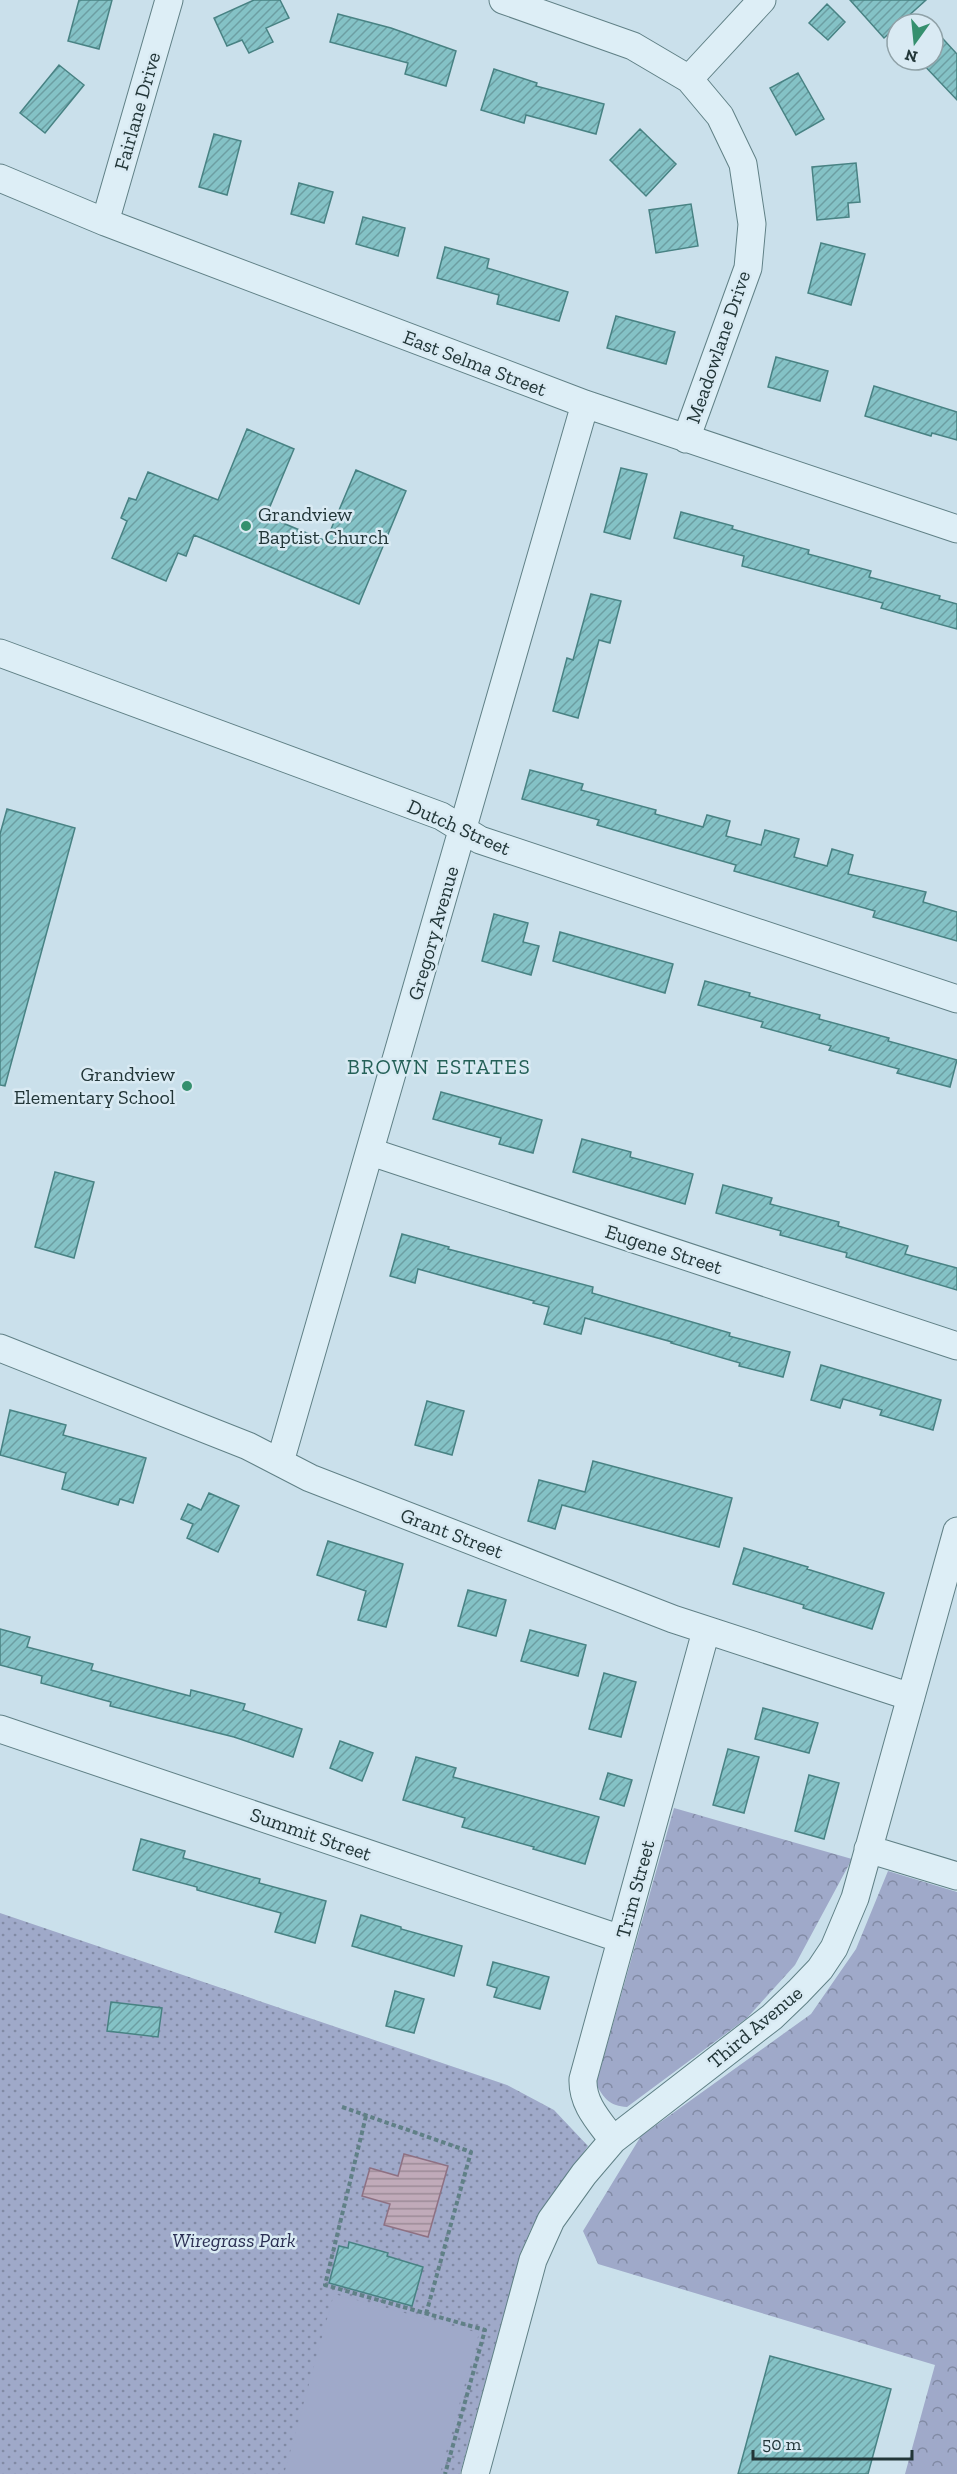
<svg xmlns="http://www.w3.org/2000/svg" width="957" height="2474" font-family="'Zilla Slab',serif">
<defs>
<pattern id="forest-crowns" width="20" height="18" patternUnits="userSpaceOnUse" patternTransform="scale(1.5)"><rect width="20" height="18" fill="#9fa9c9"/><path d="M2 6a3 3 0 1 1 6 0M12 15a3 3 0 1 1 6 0" fill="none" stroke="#818aa4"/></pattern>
<pattern id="park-dots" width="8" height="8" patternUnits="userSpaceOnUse" patternTransform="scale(1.5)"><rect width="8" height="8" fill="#9fa9c9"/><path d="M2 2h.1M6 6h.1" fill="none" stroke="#818aa4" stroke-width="1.8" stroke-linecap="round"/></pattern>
<pattern id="water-rules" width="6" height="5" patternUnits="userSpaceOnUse" patternTransform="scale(1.5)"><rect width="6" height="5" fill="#c0aab9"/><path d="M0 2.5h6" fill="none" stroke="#9c8b97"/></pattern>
<pattern id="building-hatch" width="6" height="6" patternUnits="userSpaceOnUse" patternTransform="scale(1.5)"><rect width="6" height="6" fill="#84c2c6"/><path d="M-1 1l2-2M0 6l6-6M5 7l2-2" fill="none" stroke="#6c9ea2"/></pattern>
</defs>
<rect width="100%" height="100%" fill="#cae0eb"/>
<path fill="url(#forest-crowns)" d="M674,1808L852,1859L795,1965L747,2018L627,2107C610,2106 604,2099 596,2084Z
M888,1871L957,1892V2474H905L935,2365L598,2264L583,2231L641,2136L811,2014L856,1949Z"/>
<path fill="url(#park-dots)" d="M0,1913L507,2085L554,2110L588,2146L532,2227L521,2252L460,2474H0Z"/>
<path fill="#9fa9c9" d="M334,2294L479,2333L440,2474H284Z"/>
<path fill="url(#water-rules)" stroke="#8e7183" stroke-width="1.5" d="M404,2154L448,2166L428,2237L384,2225L390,2204L362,2196L370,2168L398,2176Z"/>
<path fill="url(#building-hatch)" stroke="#488283" stroke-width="1.5" d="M79,0H112L99,49L68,41Z
M254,0H280L289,18L266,28L273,42L249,53L242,40L227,46L214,18Z
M850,0H926L884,38Z
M827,4L845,22L828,40L809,23Z
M338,14L391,28L456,51L446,86L405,74L408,63L330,42Z
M933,28L957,54V100L919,60H933Z
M59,65L84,85L45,133L20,113Z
M494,69L537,83L536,86L604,104L596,134L526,115L524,123L481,110Z
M798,73L824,119L796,135L770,88Z
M640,129L676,164L646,196L610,160Z
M214,134L241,141L227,195L199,187Z
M856,163L860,202L848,203L849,217L817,220L812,167Z
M299,183L333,192L324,223L291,214Z
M691,204L698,246L656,253L649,210Z
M363,217L405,228L398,256L356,244Z
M821,243L865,254L851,305L808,293Z
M445,247L489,259L487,268L568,292L559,321L497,304L499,295L437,278Z
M616,316L675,332L666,364L607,348Z
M776,357L828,371L820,401L768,387Z
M874,386L957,412V440L932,433L931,436L865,416Z
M247,429L294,449L266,516L326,541L356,470L406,491L359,604L194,535L186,556L178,553L166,581L112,558L127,521L121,518L129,498L136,500L148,472L218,500Z
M621,468L647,474L630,539L604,532Z
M681,512L733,526L732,529L809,550L808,554L871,571L869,577L940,596L939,599L957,604V629L881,608L883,603L742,566L744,556L674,538Z
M591,594L621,601L610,643L599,640L578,718L553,711L567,658L573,660Z
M530,770L583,784L581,790L656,810L655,814L703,827L707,815L730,821L726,836L761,845L765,830L799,839L794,857L827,866L832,849L853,855L848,874L926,892L923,902L957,912V941L873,917L875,911L734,871L736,865L597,825L599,820L522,799Z
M7,809L75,828L5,1086L0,1085V834Z
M494,914L528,923L523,942L539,946L531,975L482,961Z
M560,932L673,964L665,993L553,961Z
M705,981L750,993L749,996L820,1015L819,1019L889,1038L888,1041L957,1060L950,1087L897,1073L899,1069L829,1050L831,1046L761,1027L763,1022L698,1005Z
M441,1092L542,1120L533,1153L499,1144L501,1138L433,1119Z
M582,1139L631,1152L630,1157L693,1174L685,1204L573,1172Z
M55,1172L94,1182L74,1258L35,1247Z
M723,1185L772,1198L770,1204L839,1222L838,1226L908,1246L905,1254L957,1268V1290L846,1257L847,1253L780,1235L781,1231L716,1213Z
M402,1234L449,1247L448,1249L593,1287L592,1293L730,1333L729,1336L790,1352L783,1377L739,1366L740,1363L671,1343L672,1342L585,1318L581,1334L544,1324L549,1307L533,1303L534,1301L418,1269L415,1283L390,1276Z
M821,1365L941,1400L933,1430L880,1415L882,1410L843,1399L840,1408L811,1400Z
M427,1401L464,1411L452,1455L415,1445Z
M10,1410L66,1425L63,1435L146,1458L133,1503L120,1499L118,1505L62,1489L66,1473L0,1455Z
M593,1461L732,1498L719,1547L562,1505L555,1529L528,1521L539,1480L585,1492Z
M209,1493L239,1506L218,1552L187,1538L193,1524L181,1519L188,1504L201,1510Z
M328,1541L403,1564L386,1627L358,1620L366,1591L317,1575Z
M744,1548L808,1567L807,1569L884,1593L872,1629L803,1608L804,1605L733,1584Z
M468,1590L506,1600L496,1636L458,1626Z
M0,1629L30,1637L27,1647L93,1664L91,1670L190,1696L191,1690L245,1704L243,1710L302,1729L293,1757L234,1737L110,1706L111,1702L41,1683L42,1676L0,1665Z
M530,1630L586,1645L578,1676L521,1661Z
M604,1673L636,1682L621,1737L589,1729Z
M763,1708L818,1723L809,1753L755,1739Z
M340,1741L373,1753L362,1781L330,1768Z
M728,1749L759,1757L744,1813L713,1805Z
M416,1757L456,1768L453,1777L599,1817L585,1864L533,1849L534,1847L462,1827L465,1818L403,1800Z
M608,1773L632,1780L624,1806L600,1799Z
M809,1775L839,1783L824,1839L795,1831Z
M141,1839L185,1851L183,1858L260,1879L259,1883L326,1901L315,1943L275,1932L281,1913L197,1890V1887L133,1870Z
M361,1915L401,1927V1929L462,1946L454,1976L352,1946Z
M493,1962L549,1977L540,2009L494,1997L497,1988L487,1985Z
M395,1991L424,1999L414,2033L386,2026Z
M111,2002L162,2008L158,2037L107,2031Z
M349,2242L388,2253L387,2256L423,2267L412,2306L329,2283L339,2246L348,2248Z
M770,2356L891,2389L868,2474H738Z"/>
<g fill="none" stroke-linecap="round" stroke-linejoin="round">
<g stroke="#608086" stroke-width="29">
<path id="minor" d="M503,0L633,46L689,79L720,116L743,164L752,224L748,268L686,439
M689,79L762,0
M0,178L105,222L585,404L957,529
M105,222L169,0
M0,653L441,816L480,840L957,999
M371,1152L957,1346
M0,1348L248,1446L310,1478L673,1619L911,1697
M280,1462L585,404
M0,1729L621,1939
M868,1849L957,1876
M613,2140C599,2121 582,2104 583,2079L706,1631
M475,2474L533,2260L551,2220L584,2174L613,2140L772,2017L798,1992L820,1969L834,1948L855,1898L957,1531"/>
</g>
<path stroke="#608086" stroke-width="4" stroke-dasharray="4.5 3" stroke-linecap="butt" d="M342,2107L471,2152L426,2314
M366,2116L325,2285L485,2330L445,2474"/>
<use href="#minor" stroke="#ddeef6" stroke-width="27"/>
</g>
<g fill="#35906e" stroke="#d9eaf3" stroke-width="2">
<circle cx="246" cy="526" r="6"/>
<circle cx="187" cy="1086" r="6"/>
</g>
<g text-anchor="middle" stroke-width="5" stroke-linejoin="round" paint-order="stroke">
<g font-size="20" fill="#223638" stroke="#d9eaf3">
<text transform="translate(137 111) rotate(-74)" y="7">Fairlane Drive</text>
<text transform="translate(718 347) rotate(-71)" y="7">Meadowlane Drive</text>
<text transform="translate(475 363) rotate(21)" y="7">East Selma Street</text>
<text transform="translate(459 827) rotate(24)" y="7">Dutch Street</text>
<text transform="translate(433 933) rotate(-74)" y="7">Gregory Avenue</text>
<text transform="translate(664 1249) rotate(18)" y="7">Eugene Street</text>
<text transform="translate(452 1533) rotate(21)" y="7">Grant Street</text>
<text transform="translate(311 1834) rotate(19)" y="7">Summit Street</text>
<text transform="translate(635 1889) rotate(-75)" y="7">Trim Street</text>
<text transform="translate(755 2027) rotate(-40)" y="7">Third Avenue</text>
</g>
<g font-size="20" fill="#223638" stroke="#d9eaf3" text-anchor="start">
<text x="258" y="521">Grandview<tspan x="258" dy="23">Baptist Church</tspan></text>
<text x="175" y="1081" text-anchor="end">Grandview<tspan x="175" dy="23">Elementary School</tspan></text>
</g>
<g font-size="20" font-style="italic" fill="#2b2f53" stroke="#d9eaf3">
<text x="234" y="2247">Wiregrass Park</text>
</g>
<g font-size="21" letter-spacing="1.5" fill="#256158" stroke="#d9eaf3">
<text x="439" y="1074">BROWN ESTATES</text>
</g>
</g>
<g transform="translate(915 42) rotate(195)"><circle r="28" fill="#d9eaf3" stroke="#90a2a8" stroke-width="1.5"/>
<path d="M0-4.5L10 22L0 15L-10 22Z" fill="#35906e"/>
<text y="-9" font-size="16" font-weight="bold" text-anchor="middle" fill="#223638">N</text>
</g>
<path d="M753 2450v9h159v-9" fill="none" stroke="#223638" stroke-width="3"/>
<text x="762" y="2450" font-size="18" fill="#223638" stroke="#d9eaf3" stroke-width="4.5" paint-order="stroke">50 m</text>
</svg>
